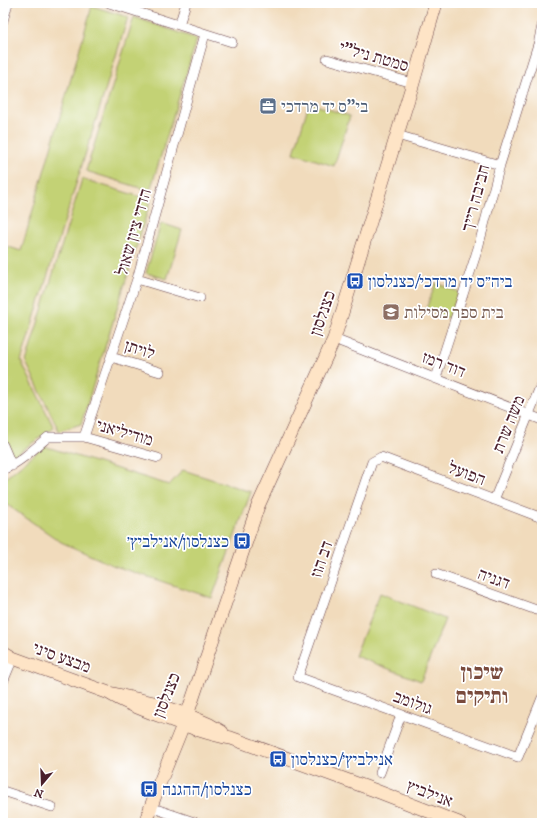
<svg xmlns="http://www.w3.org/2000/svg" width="545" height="826" font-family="'IM FELL DW Pica','Frank Ruhl Libre',serif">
<rect width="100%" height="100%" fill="#fff"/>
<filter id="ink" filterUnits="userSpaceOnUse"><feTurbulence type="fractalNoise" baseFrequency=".025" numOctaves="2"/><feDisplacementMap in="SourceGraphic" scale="8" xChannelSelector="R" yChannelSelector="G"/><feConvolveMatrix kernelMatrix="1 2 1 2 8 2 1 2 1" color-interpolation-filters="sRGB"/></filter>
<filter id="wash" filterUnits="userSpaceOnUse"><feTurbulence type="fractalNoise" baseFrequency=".012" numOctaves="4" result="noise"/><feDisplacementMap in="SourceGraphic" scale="16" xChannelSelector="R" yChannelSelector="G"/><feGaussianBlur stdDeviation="0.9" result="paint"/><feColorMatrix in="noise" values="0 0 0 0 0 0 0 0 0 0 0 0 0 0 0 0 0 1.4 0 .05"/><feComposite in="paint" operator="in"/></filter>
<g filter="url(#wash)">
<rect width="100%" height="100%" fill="#f1dbbc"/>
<path fill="#c3d274" stroke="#867850" d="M92,6L128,17L21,361L54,428L12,457L3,437V245L21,251Z
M134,17L197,39L150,191L86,171Z
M309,103L350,116L334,166L294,153Z
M82,179L151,200L81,424L59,431L26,362Z
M161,223L182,230L167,279L146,273Z
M436,283L459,292L449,318L426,309Z
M44,446L169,485L183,470L251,492L212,598L112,565L61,542L3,502V480Z
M380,593L445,619L421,681L355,656Z"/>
</g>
<g filter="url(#ink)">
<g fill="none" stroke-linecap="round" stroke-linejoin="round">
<g stroke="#633b41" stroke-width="10">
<path id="street" d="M109,3L232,42
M3,21L8,3
M179,25L186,3
M327,59L413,83
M397,135L500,165
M137,279L200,298
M334,339L542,420
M111,357L160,372
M436,378L478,248L500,165L538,44L542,26
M84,437L137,279L205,34
M3,445L12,466
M3,470C20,462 34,449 48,437H84L158,458
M494,500L542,382
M542,518L381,457L372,462L298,677L518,757L542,698
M436,574L542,612
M3,682L13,658
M380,773L401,715
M3,791L52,807
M150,807L197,823"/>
</g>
<g stroke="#633b41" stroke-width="14">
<path id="secondary" d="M3,652L13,658L109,693L154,703L187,715L210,725L222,732
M109,693C127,704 146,711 166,718C187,726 208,734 231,738L374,790L459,823
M145,823L160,782L187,715L258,506L334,339L413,83L436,3"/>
</g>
<use href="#street" stroke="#fff" stroke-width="9"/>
<use href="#secondary" stroke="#fee4c6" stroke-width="13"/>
</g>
</g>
<defs>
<g id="office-square" transform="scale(0.9)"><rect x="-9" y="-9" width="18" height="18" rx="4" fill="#5c6f8a" stroke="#fff"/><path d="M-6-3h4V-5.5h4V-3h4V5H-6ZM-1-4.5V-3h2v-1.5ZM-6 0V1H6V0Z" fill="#fff"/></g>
<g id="bus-square" transform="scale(0.9)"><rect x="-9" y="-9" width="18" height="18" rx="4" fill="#1a4fb4" stroke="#fff"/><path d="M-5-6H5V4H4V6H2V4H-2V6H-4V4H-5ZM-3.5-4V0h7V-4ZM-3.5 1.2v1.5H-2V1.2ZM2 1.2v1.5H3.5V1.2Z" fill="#fff"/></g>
<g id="school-square" transform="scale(0.9)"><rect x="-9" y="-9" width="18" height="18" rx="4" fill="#8d6e63" stroke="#fff"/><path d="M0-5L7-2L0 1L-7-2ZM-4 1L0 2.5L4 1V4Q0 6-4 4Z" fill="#fff"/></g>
</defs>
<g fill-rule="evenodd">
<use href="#office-square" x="268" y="106"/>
<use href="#bus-square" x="355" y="281"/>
<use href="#school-square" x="391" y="312"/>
<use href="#bus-square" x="242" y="541"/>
<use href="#bus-square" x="278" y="759"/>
<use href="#bus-square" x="149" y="789"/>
</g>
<g text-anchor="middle" stroke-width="3.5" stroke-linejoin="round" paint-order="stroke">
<g font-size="17" fill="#4a1f2b" stroke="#fff">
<text transform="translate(374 56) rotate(16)" y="6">סמטת ניל"י</text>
<text transform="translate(475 198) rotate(-75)" y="6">חביבה רייך</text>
<text transform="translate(133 232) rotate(-74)" y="6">הדדי ציון שאול</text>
<text transform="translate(322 313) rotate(-71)" y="6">כצנלסון</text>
<text transform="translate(140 349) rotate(17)" y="6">לויתן</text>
<text transform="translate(444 364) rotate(21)" y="6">דוד רמז</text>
<text transform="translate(508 424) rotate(-68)" y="6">משה שרת</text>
<text transform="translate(125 432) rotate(16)" y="6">מודיליאני</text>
<text transform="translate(467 473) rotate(21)" y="6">הפועל</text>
<text transform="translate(321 559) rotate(-71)" y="6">דב הוז</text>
<text transform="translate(494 578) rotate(20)" y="6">דגניה</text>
<text transform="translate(62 657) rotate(20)" y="6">מבצע סיני</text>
<text transform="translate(166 695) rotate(-68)" y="6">כצנלסון</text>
<text transform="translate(413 702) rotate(20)" y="6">גולומב</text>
<text transform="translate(430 793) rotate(21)" y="6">אנילביץ</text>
</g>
<g font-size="17" fill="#4e5e75" stroke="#fff" text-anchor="start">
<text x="281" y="112">בי"ס יד מרדכי</text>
</g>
<g font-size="17" fill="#164399" stroke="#fff" text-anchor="start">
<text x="368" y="287">ביה״ס יד מרדכי/כצנלסון</text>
<text x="229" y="547" text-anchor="end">כצנלסון/אנילביץ׳</text>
<text x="291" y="765">אנילביץ׳/כצנלסון</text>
<text x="162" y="795">כצנלסון/ההגנה</text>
</g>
<g font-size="17" fill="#785e54" stroke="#fff" text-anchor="start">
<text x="404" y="318">בית ספר מסילות</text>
</g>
<g font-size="21" font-weight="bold" fill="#794a3c" stroke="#fff">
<text x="482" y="679">שיכון<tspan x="482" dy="24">ותיקים</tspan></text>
</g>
</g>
<rect width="545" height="826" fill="none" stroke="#fff" stroke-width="16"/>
<g transform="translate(42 784) rotate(199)" stroke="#ffffff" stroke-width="3" paint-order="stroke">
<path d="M0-3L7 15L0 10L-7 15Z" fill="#4a1f2b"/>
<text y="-6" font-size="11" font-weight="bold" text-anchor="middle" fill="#4a1f2b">N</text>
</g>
</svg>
